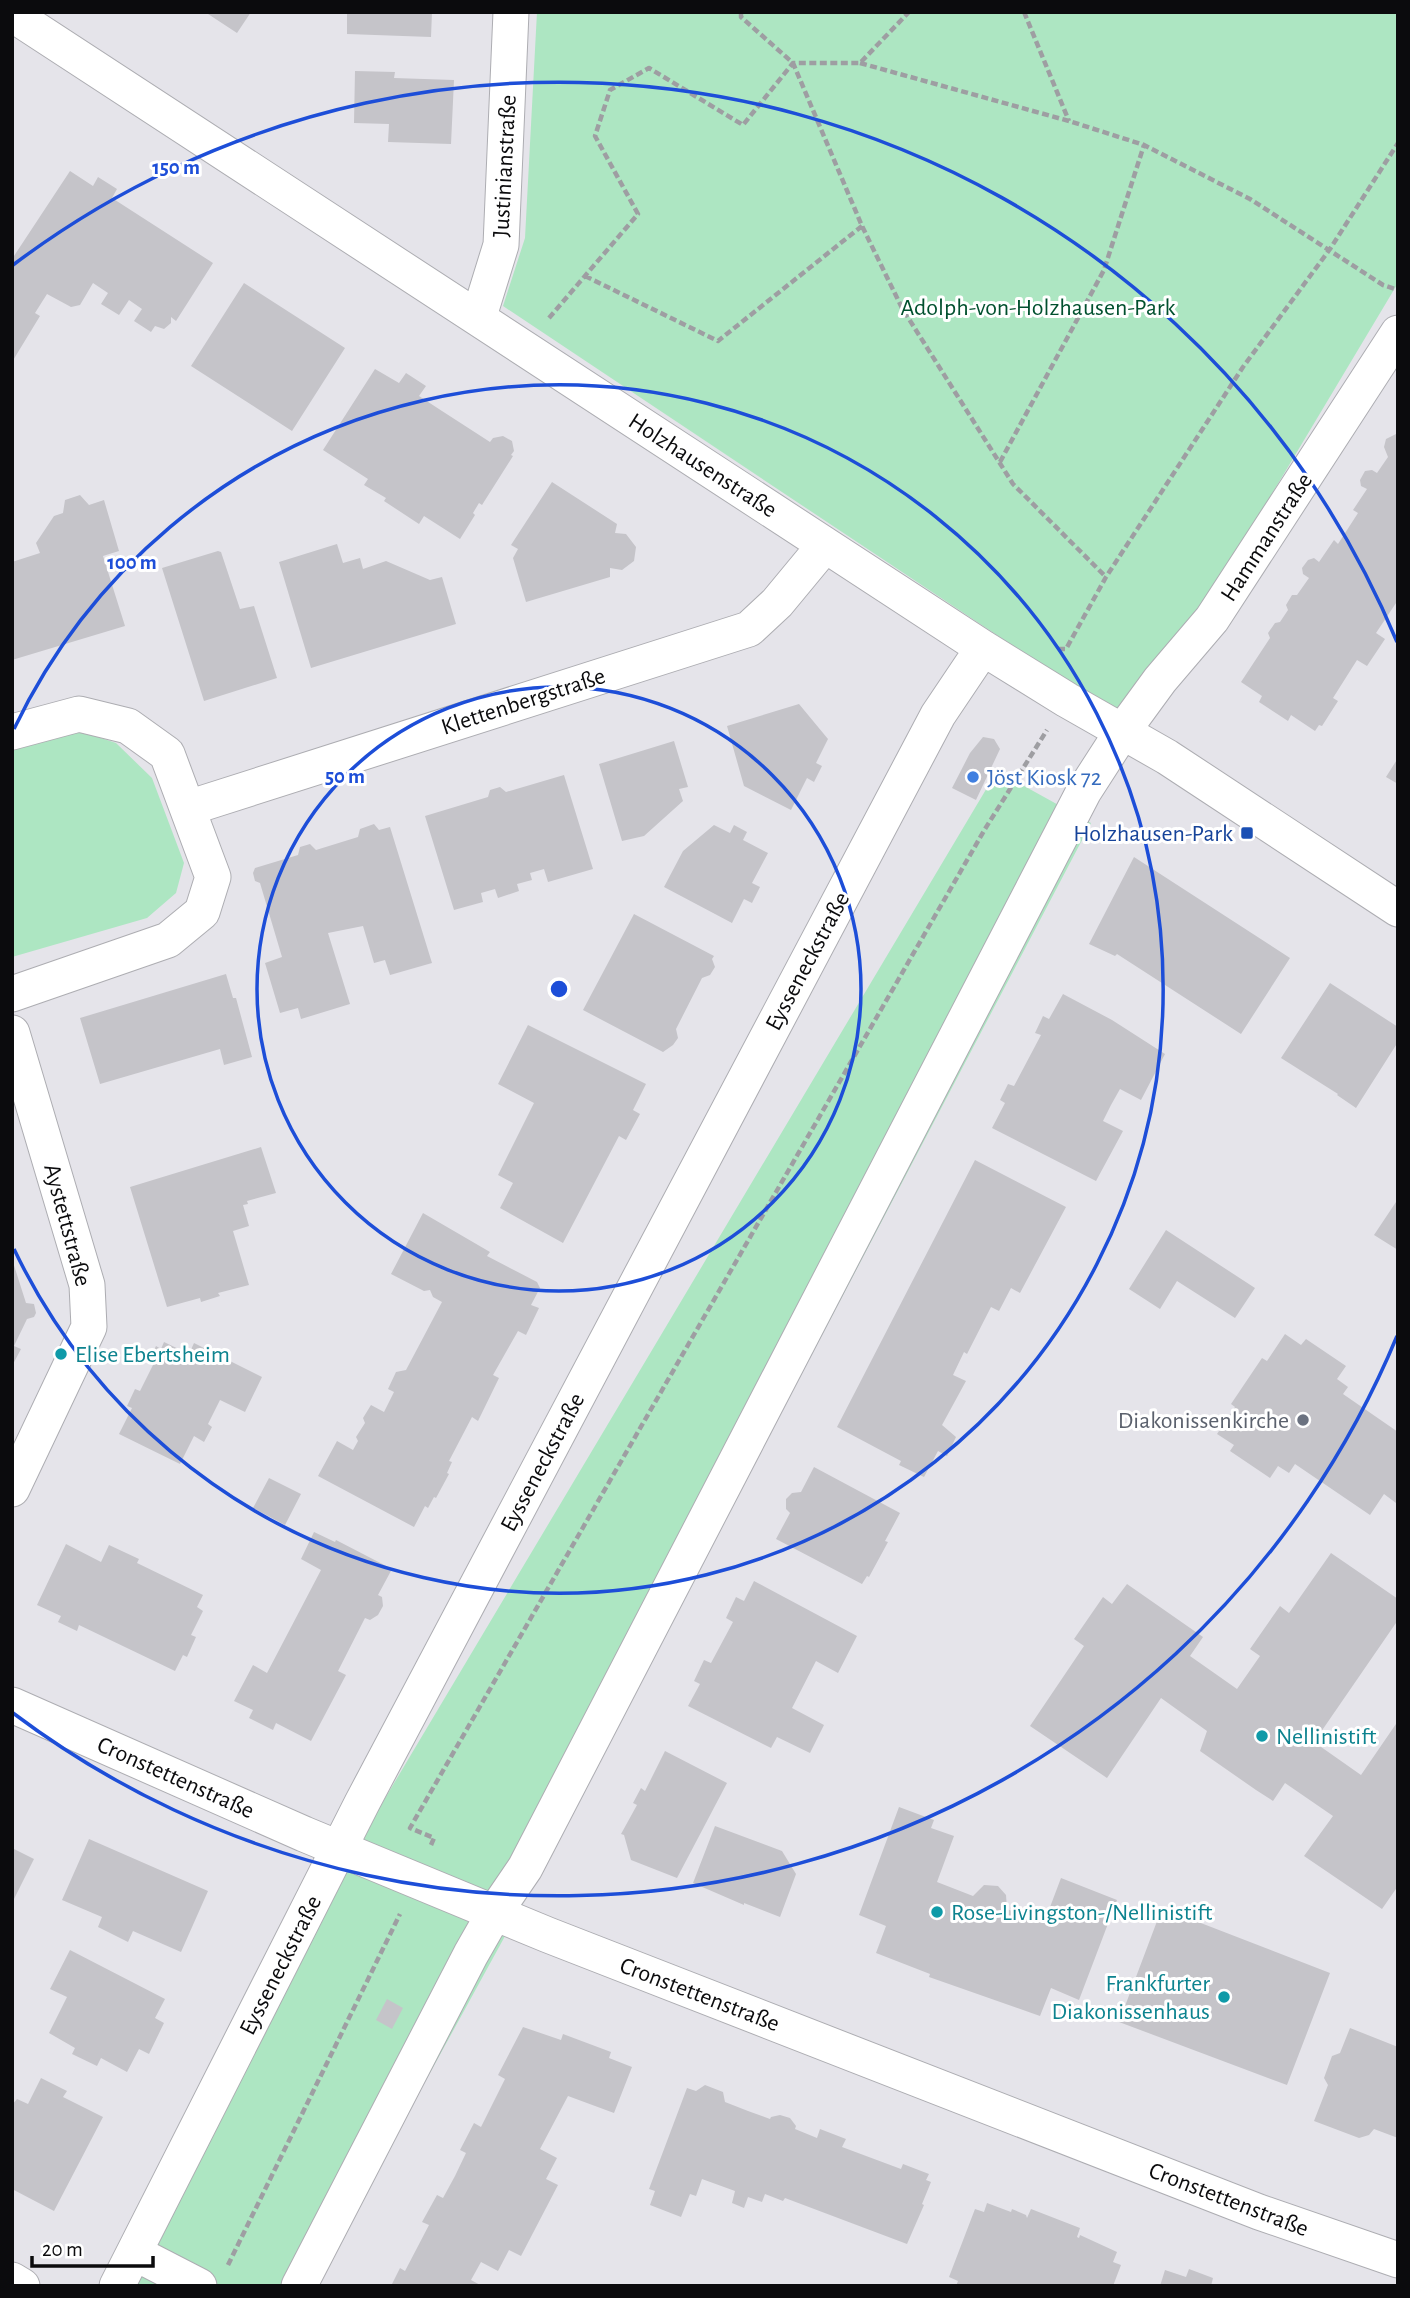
<svg xmlns="http://www.w3.org/2000/svg" width="1410" height="2298" font-family="'Alegreya Sans',sans-serif">
<rect width="100%" height="100%" fill="#e5e4ea"/>
<path fill="#ade6c2" d="M537,12H1398V283L1133,726L503,306L525,238Z
M74,729L116,743L152,778L184,863L176,893L147,918L12,957V748Z
M997,771L1091,823L532,1887L313,2286H135L356,1847Z"/>
<path fill="#c5c4c9" d="M205,12H251L237,33Z
M347,12H432L431,37L347,34Z
M355,71L395,72L394,78L454,80L451,144L388,142L389,124L354,123Z
M70,171L93,186L98,177L117,189L112,198L213,263L176,321L171,317V323L164,329L155,326L151,332L134,321L142,309L129,300L119,315L101,304L108,293L93,283L80,305L71,307L47,294L35,313L40,316L12,362V259Z
M244,283L345,348L292,431L191,366Z
M375,369L399,383L406,373L426,386L419,396L442,411L490,442L493,438L503,436L512,441L514,451L511,455L513,456L482,505L479,503L473,513L475,515L460,539L424,516L419,524L384,501L386,498L364,485L368,479L323,450Z
M1398,433V600L1376,633L1385,639L1367,666L1357,660L1333,698L1338,701L1322,726L1319,725L1315,731L1291,715L1288,721L1259,702L1262,696L1241,682L1270,638L1268,633L1275,623L1280,622L1288,610L1286,605L1292,595H1297L1309,578L1303,574L1302,568L1308,560L1314,558L1319,562L1334,540L1338,544L1358,513L1353,510L1367,489L1361,486L1360,480L1365,471L1372,470L1377,473L1388,457L1384,447L1386,439Z
M552,482L617,524L615,533L626,534L636,547L634,561L622,570L610,568V577L526,602L513,558L518,549L511,545Z
M80,495L89,505L104,500L119,551L103,556L125,626L12,660V562L40,553L36,543L54,516L63,513L65,500Z
M337,544L343,563L360,558L363,569L386,561L430,580L442,577L456,624L311,668L279,562Z
M218,551L221,552L240,609L254,606L277,678L204,701L162,568Z
M799,704L828,739L816,763L822,766L814,782L807,778L791,810L744,786L727,726Z
M983,737L994,739L1000,749L976,800L952,788L970,753Z
M674,741L688,787L679,789L683,801L644,836L622,841L599,764Z
M1398,758V784L1386,777Z
M564,775L593,869L548,882L544,869L530,873L532,880L517,884L519,891L498,898L495,889L481,893L483,902L454,910L425,816L488,797L490,790L500,787L506,792Z
M374,824L379,830L390,827L432,963L390,975L385,960L374,963L363,926L328,933L350,1004L301,1019L298,1008L280,1013L265,963L282,957L260,883L255,881L253,873L255,868L298,855L300,847L310,844L316,850L358,837L360,829Z
M714,825L730,833L734,825L747,832L743,840L768,853L752,883L760,887L752,903L744,899L732,923L664,887L683,851Z
M1134,857L1290,958L1241,1034L1117,954L1115,956L1089,944Z
M634,914L714,956L712,959L715,967L710,975L702,978L676,1029L678,1038L673,1045L663,1052L583,1010Z
M226,974L233,998H236L252,1057L224,1065L220,1049L100,1084L80,1018Z
M1330,983L1398,1027V1042L1356,1108L1337,1095L1338,1094L1281,1058Z
M1063,994L1112,1020L1165,1054L1141,1100L1120,1089L1111,1105L1103,1121L1123,1131L1096,1181L992,1128L1005,1103L1000,1100L1008,1084L1014,1086L1041,1035L1035,1033L1043,1016L1049,1019Z
M528,1025L646,1084L633,1110L640,1114L626,1140L619,1136L563,1243L500,1208L513,1183L498,1175L534,1103L498,1084Z
M261,1147L276,1193L247,1201L248,1204L243,1205L249,1226L233,1231L249,1285L218,1293L220,1296L201,1302L200,1298L167,1307L130,1187Z
M975,1160L1066,1207L1020,1293L1011,1288L999,1311L991,1307L967,1354L964,1352L953,1375L966,1381L942,1425L956,1437L947,1456L938,1451L924,1477L899,1465L901,1461L837,1427Z
M1398,1199V1250L1374,1235Z
M423,1213L490,1252L487,1256L537,1282L540,1288L531,1305L539,1308L526,1335L518,1331L493,1375L499,1378L478,1421L472,1417L449,1461L452,1462L447,1473L449,1474L436,1498L434,1497L428,1508L425,1506L414,1527L318,1476L337,1441L353,1450L358,1441L356,1437L365,1423L363,1418L371,1405L384,1412L394,1392L388,1389L396,1372L406,1370L442,1302L433,1297L430,1290L424,1291L391,1274Z
M1166,1230L1255,1288L1235,1318L1177,1281L1160,1309L1129,1289Z
M12,1259L26,1303L34,1304L36,1313L34,1317L27,1319L14,1346L21,1349L12,1366Z
M1285,1334L1301,1345L1306,1339L1346,1366L1337,1379L1348,1387L1343,1394L1398,1432L1396,1503L1384,1494L1370,1515L1295,1464L1289,1473L1278,1466L1270,1478L1230,1451L1234,1445L1217,1434L1235,1407L1231,1404L1262,1358L1267,1361Z
M164,1342L189,1354L194,1343L262,1377L245,1412L220,1400L208,1424L212,1427L204,1442L194,1436L180,1464L119,1434L132,1408L127,1406L135,1389L140,1391L154,1363L149,1360L156,1346L161,1349Z
M814,1467L900,1513L885,1541L888,1542L869,1577L867,1576L862,1584L776,1539L790,1513L786,1509V1499L792,1493L801,1492Z
M269,1478L301,1494L285,1525L253,1508Z
M314,1532L335,1542L336,1540L392,1569L378,1595L382,1597L383,1606L378,1615L370,1620L365,1618L338,1671L346,1675L311,1741L276,1723L273,1730L249,1718L253,1710L234,1701L253,1665L267,1673L321,1570L301,1559Z
M66,1544L101,1562L109,1545L139,1559L137,1563L203,1595L197,1607L203,1611L191,1635L196,1637L187,1657L183,1655L175,1671L79,1625L77,1631L58,1622L61,1616L37,1605Z
M1331,1553L1398,1599V1620L1314,1742L1361,1775L1398,1721V1886L1382,1909L1304,1856L1333,1816L1285,1783L1273,1801L1256,1790L1200,1751L1207,1731L1161,1698L1107,1778L1030,1726L1084,1646L1074,1639L1103,1597L1112,1604L1127,1584L1203,1637L1190,1656L1237,1689L1260,1656L1250,1649L1280,1606L1289,1613Z
M754,1581L857,1636L838,1673L816,1661L792,1708L824,1725L810,1753L777,1737L771,1748L688,1706L700,1684L694,1681L704,1660L711,1663L733,1622L726,1618L736,1597L744,1601Z
M665,1751L727,1783L677,1878L631,1860L624,1835L621,1834L637,1805L633,1803L641,1788L645,1791Z
M899,1807L934,1820L931,1828L954,1836L937,1882L973,1896L984,1885L998,1886L1006,1895L1007,1909L1044,1923L1061,1878L1117,1900L1079,2000L1051,1988L1040,2016L929,1977L930,1974L876,1953L886,1926L859,1915Z
M715,1826L782,1851L796,1874L780,1917L744,1903V1905L693,1883Z
M89,1839L208,1891L181,1952L133,1931L128,1942L98,1927L102,1917L62,1900Z
M12,1848L34,1859L12,1903Z
M1162,1908L1330,1973L1287,2085L1119,2022Z
M70,1950L165,1999L155,2018L164,2023L149,2054L139,2049L127,2072L101,2058L97,2066L72,2054L75,2048L49,2033L67,1997L50,1989Z
M387,1999L403,2008L392,2029L376,2020Z
M523,2027L561,2040L563,2034L611,2052L609,2058L632,2067L614,2113L568,2096L540,2149L557,2158L546,2179L558,2185L521,2256L509,2250L498,2271L481,2262L471,2280L482,2286H391L400,2268L405,2271L429,2225L422,2222L437,2195L443,2198L455,2176L466,2153L460,2150L474,2123L481,2127L505,2079L498,2075Z
M1350,2028L1398,2047V2138L1374,2129L1369,2135L1359,2138L1314,2121L1328,2085L1324,2078L1332,2056L1340,2053Z
M41,2078L67,2091L63,2097L103,2117L54,2211L12,2189V2105L17,2099L28,2104Z
M705,2085L723,2092L725,2102L748,2111L770,2119L771,2117L780,2115L790,2118L796,2126L795,2129L817,2138L820,2129L846,2139L842,2147L901,2169L903,2164L929,2174L926,2180L931,2182L922,2204L924,2205L907,2244L785,2198L783,2201L765,2194L762,2202L748,2197L744,2208L732,2203L735,2191L702,2179L696,2196L690,2194L681,2217L650,2205L655,2191L649,2189L687,2088L696,2091Z
M987,2203L1011,2212L1012,2209L1026,2215L1027,2218L1031,2209L1080,2228L1077,2237L1079,2238L1080,2235L1117,2252L1113,2262L1121,2265L1113,2286H956L958,2281L949,2277L975,2209L984,2212Z
M1189,2269L1213,2278L1211,2286H1160L1165,2270L1186,2277Z"/>
<g fill="none" stroke-linecap="round" stroke-linejoin="round">
<g stroke="#adadb2" stroke-width="37">
<path id="street" d="M12,14L983,648L1067,700L1167,757L1398,909
M479,316L501,245L511,12
M12,732L79,714L128,726L167,754L213,877L202,912L168,940L12,994
M188,808L749,629L777,603L825,545
M12,1033L87,1285L89,1327L12,1489
M12,1705L304,1834L548,1935L1259,2212L1398,2260
M135,2253L199,2286
M12,2280L22,2286
M117,2286L362,1803L938,715L983,648
M299,2286L471,1954L495,1912L525,1868L1084,791L1122,732L1160,680L1212,619L1398,333"/>
</g>
<path stroke="#9e9ea2" stroke-width="4.5" stroke-dasharray="7 3.5" stroke-linecap="butt" d="M741,12V17L793,63L862,226L902,308L1013,484L1106,577
M1024,12L1069,121
M860,63L1069,121L1144,145L1250,199L1383,285L1398,290
M585,276L718,341L862,226
M549,318L638,214L595,136L610,90L649,68L743,125L793,63H860L909,12
M1000,462L1104,270L1144,145
M1058,649H1066L1106,577L1243,367L1330,249L1398,143
M431,1845L434,1838L410,1828L985,829L1047,730
M228,2265L400,1914"/>
<use href="#street" stroke="#fff" stroke-width="35"/>
</g>
<g fill="none" stroke="#1d4ed8" stroke-width="3.5">
<circle cx="559" cy="989" r="302"/>
<path d="M14 729A604 604 0 1 1 14 1249"/>
<path d="M1397 1336A907 907 0 0 1 13 1713M13 265A907 907 0 0 1 1397 642"/>
</g>
<circle fill="#3f7fe0" stroke="#fff" stroke-width="2.5" cx="973" cy="777" r="7"/>
<rect fill="#1a4fb4" stroke="#fff" stroke-width="2.5" x="1240" y="826" width="14" height="14" rx="3.5"/>
<g fill="#0f9aa8" stroke="#fff" stroke-width="2.5">
<circle cx="61" cy="1354" r="7"/>
<circle cx="1262" cy="1736" r="7"/>
<circle cx="937" cy="1912" r="7"/>
<circle cx="1224" cy="1997" r="7"/>
</g>
<circle fill="#6b7280" stroke="#fff" stroke-width="2.5" cx="1303" cy="1420" r="7"/>
<g text-anchor="middle" stroke-width="6" stroke-linejoin="round" paint-order="stroke">
<g font-size="24" fill="#0b0b0d" stroke="#fff">
<text transform="translate(504 166) rotate(-87)" y="8">Justinianstraße</text>
<text transform="translate(703 465) rotate(33)" y="8">Holzhausenstraße</text>
<text transform="translate(1266 537) rotate(-57)" y="8">Hammanstraße</text>
<text transform="translate(523 701) rotate(-18)" y="8">Klettenbergstraße</text>
<text transform="translate(807 961) rotate(-62)" y="8">Eysseneckstraße</text>
<text transform="translate(68 1225) rotate(75)" y="8">Aystettstraße</text>
<text transform="translate(542 1462) rotate(-62)" y="8">Eysseneckstraße</text>
<text transform="translate(176 1777) rotate(24)" y="8">Cronstettenstraße</text>
<text transform="translate(280 1965) rotate(-63)" y="8">Eysseneckstraße</text>
<text transform="translate(700 1994) rotate(21)" y="8">Cronstettenstraße</text>
<text transform="translate(1229 2199) rotate(21)" y="8">Cronstettenstraße</text>
</g>
<g font-size="24" fill="#00502e" stroke="#fff">
<text x="1038" y="315">Adolph-von-Holzhausen-Park</text>
</g>
<g font-size="24" fill="#366cbe" stroke="#fff" text-anchor="start">
<text x="987" y="785">Jöst Kiosk 72</text>
</g>
<g font-size="24" fill="#164399" stroke="#fff" text-anchor="end">
<text x="1233" y="841">Holzhausen-Park</text>
</g>
<g font-size="24" fill="#0d838f" stroke="#fff" text-anchor="start">
<text x="75" y="1362">Elise Ebertsheim</text>
<text x="1276" y="1744">Nellinistift</text>
<text x="951" y="1920">Rose-Livingston-/Nellinistift</text>
<text x="1210" y="1991" text-anchor="end">Frankfurter<tspan x="1210" dy="28">Diakonissenhaus</tspan></text>
</g>
<g font-size="24" fill="#5b616d" stroke="#fff" text-anchor="end">
<text x="1289" y="1428">Diakonissenkirche</text>
</g>
</g>
<circle cx="559" cy="989" r="10" fill="#1d4ed8" stroke="#fff" stroke-width="3.5"/>
<g font-size="21" text-anchor="middle" font-weight="bold" fill="#1d4ed8" stroke="#fff" stroke-width="6" stroke-linejoin="round" paint-order="stroke">
<text x="176" y="174">150 m</text>
<text x="132" y="569">100 m</text>
<text x="345" y="783">50 m</text>
</g>
<rect width="1410" height="2298" fill="none" stroke="#0b0b0d" stroke-width="28"/>
<path d="M32 2256v10h121v-10" fill="none" stroke="#0b0b0d" stroke-width="3.5"/>
<text x="42" y="2256" font-size="21" fill="#0b0b0d" stroke="#ffffff" stroke-width="5" paint-order="stroke">20 m</text>
</svg>
